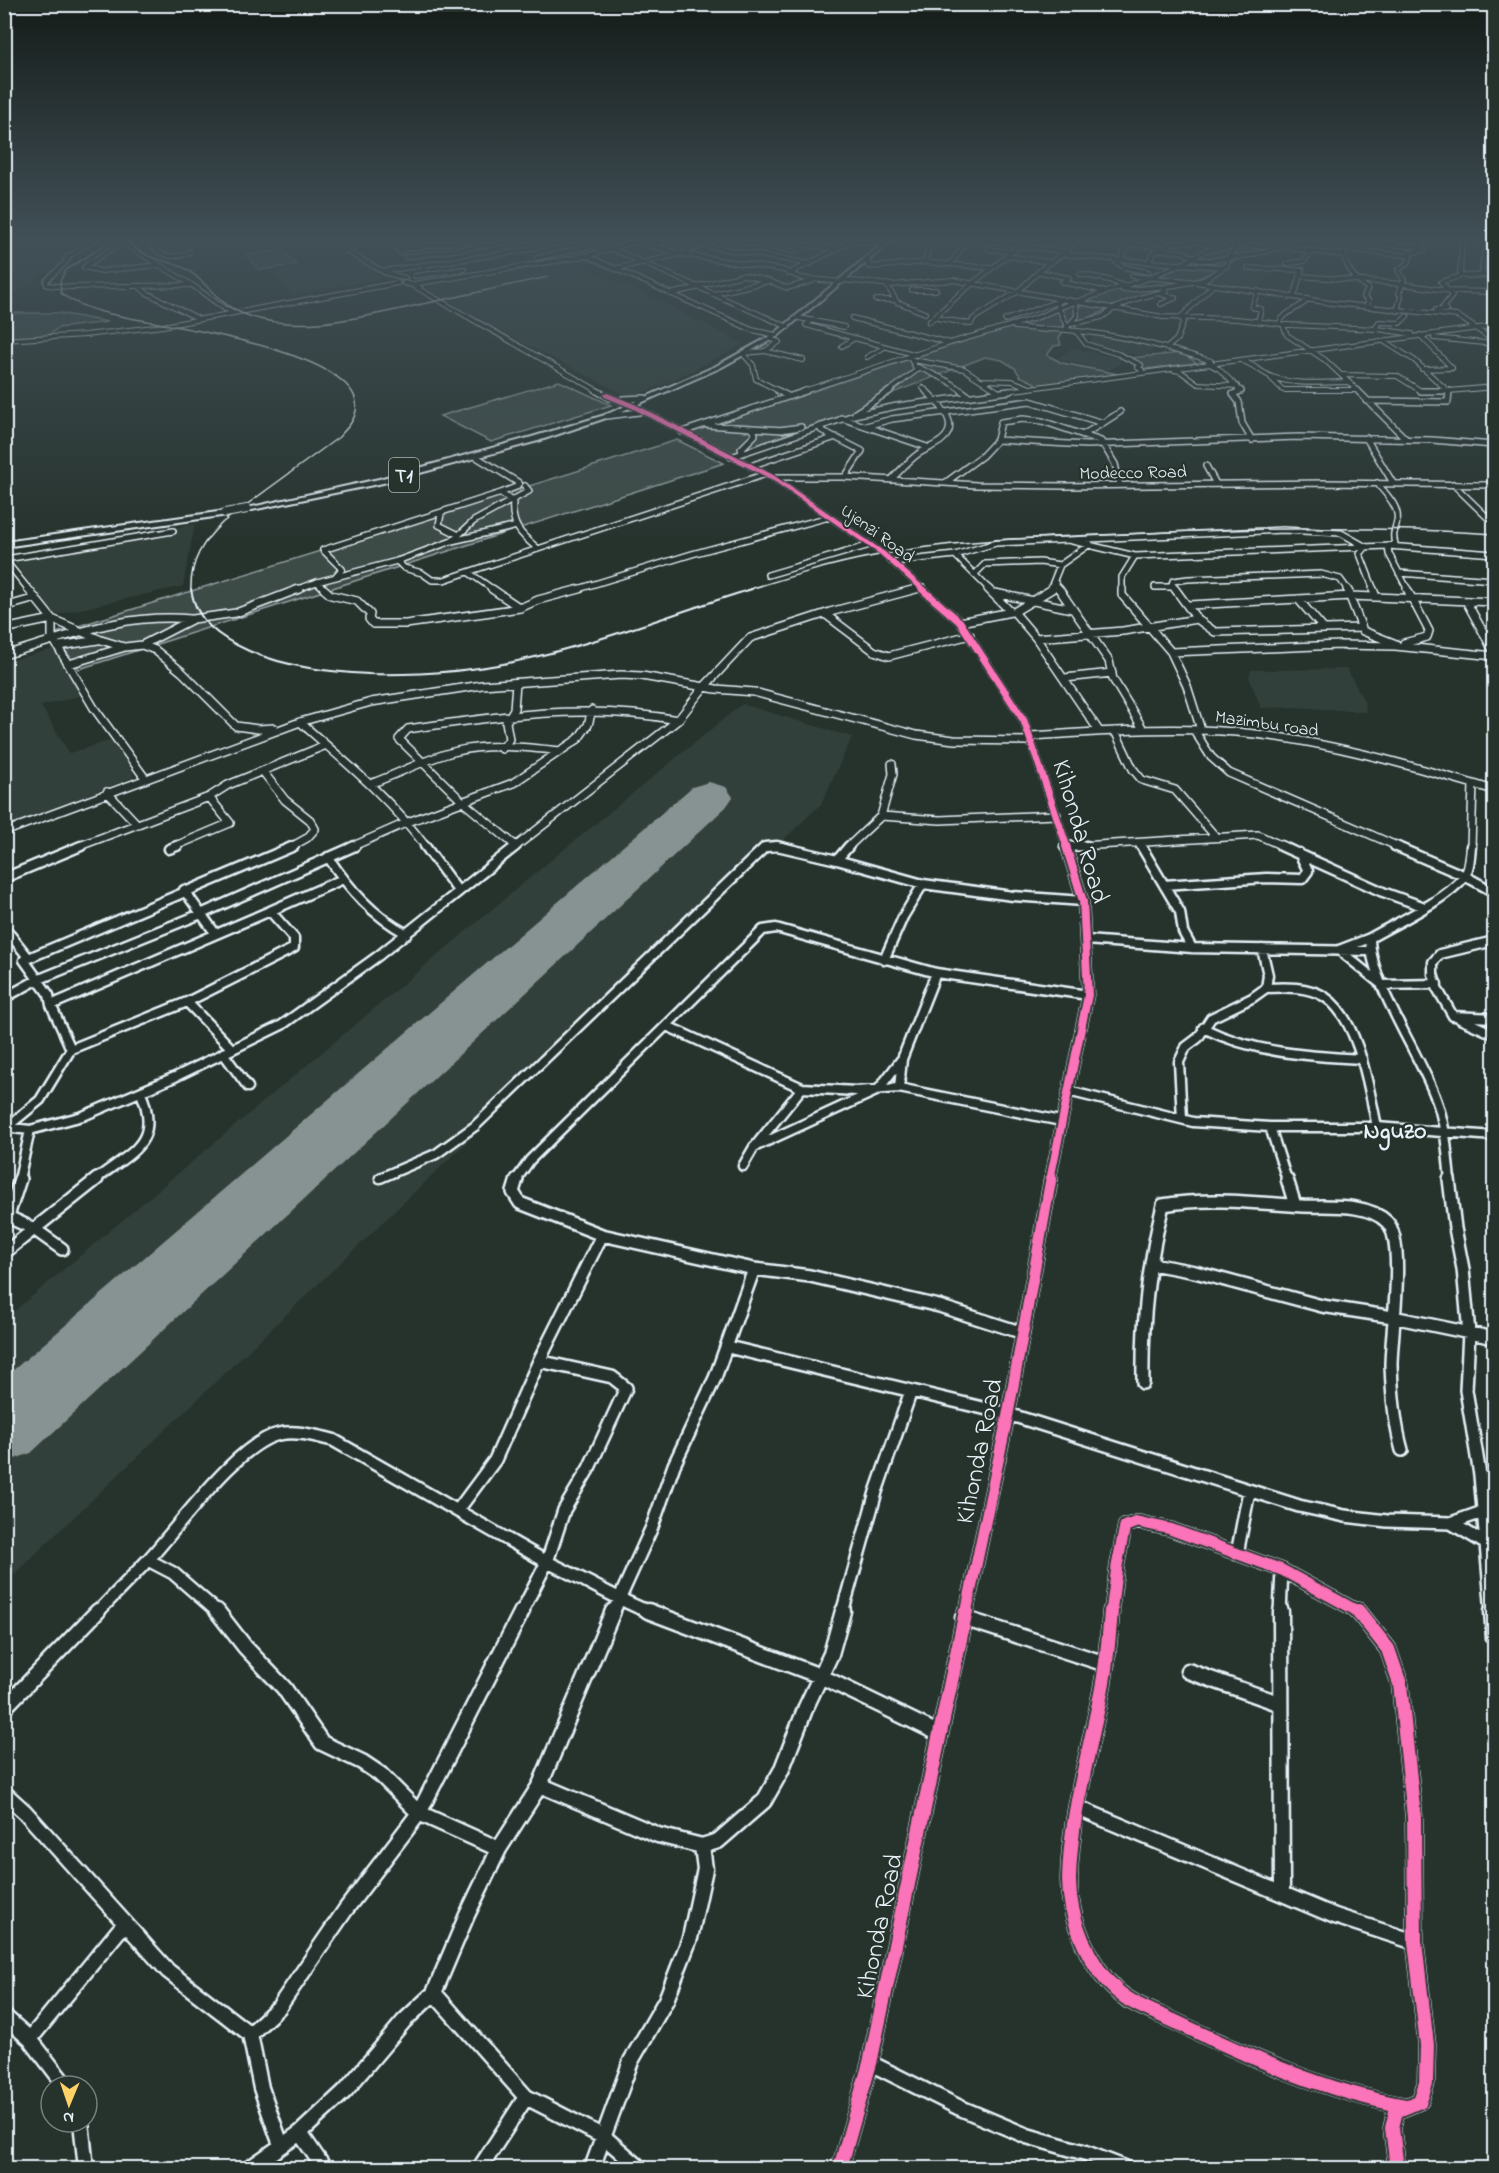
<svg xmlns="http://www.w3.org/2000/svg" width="1499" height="2173" font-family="'Indie Flower',sans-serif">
<rect width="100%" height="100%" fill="#26332d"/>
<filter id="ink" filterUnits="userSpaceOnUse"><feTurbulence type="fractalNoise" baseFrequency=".0167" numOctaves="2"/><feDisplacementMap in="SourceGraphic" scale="12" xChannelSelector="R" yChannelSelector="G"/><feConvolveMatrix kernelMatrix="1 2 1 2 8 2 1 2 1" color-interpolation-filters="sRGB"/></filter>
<g filter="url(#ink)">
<path fill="#333f3a" d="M33,239H93L25,287L5,298L4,243H19Z
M356,261L381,278L292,296L274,274Z
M571,261L659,301L744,344L672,381L630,398L487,324L420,284Z
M1225,267L1270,272L1258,290L1200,283Z
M1095,334L1160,346L1146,357L1088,344Z
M1072,348L1121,359L1119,365L1107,371L1057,359Z
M195,524L183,586L54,615L10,558Z
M53,649L83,695L41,706L69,753L113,740L134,775L131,778L5,827V662Z
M1347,669L1365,703L1366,712L1294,707L1261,708L1249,677L1251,670Z
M742,704L852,737L821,804L5,1583V1319L533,875Z"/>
<path fill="#3e4b47" stroke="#939ea0" stroke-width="1.5" d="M1232,239H1289L1266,246L1192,281L1173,285L1162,291L1112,308L1079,302C1113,289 1149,277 1183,263C1201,256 1213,246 1232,239Z
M283,250L296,265L259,270L247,255Z
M1078,303L1110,308L1064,330L1059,338L1061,345L1054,346L1047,355L1062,363L1123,375L1035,386V383L1020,376L1015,368L1002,360L985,357L872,401L877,408L849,414L731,455L690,432Z
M4,313H59L108,322L58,328L46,337L5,338Z
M1182,353L1197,363L1145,369L1130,358Z
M559,381L611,405L491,442L440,416Z
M677,440L724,463L79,669L53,634Z"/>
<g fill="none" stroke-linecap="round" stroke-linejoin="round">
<path fill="#879292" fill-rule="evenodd" d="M709,782L726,787L733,797L726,807L31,1453L4,1463V1378L692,787Z"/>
<g stroke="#e8f1f8" stroke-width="6">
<path id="minor-far5" d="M96,239L66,258L68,260L46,281L47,285L69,287L192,285
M124,239L123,241L130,247L192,285L225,309L234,311
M159,239L152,246C162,257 176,259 189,252
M349,239L343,245L346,251L386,273L405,278
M385,239L401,253
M716,239L702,245L811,264
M752,239L743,242L795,252
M838,239L884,244
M972,239L1022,245
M1271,239L1295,249L1342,255
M1332,239L1334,244L1344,249C1342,263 1356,282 1368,288L1364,297L1368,300L1367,307
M1492,239L1484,253L1494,254
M1188,240L1212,245
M1333,240L1396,245L1391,239
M123,241L84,267L101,271L159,265
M779,241L836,249
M637,242L681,254L783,270L801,278L842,282
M4,243H24
M389,243L416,239
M649,243L672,242
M1133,244L1162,248
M1396,245L1421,247
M1021,246L1065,252
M1243,246H1262L1293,239
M610,248L788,327
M988,249L1013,252
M1344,249L1410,256
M397,250L476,239
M1160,250L1183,252L1199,260H1212L1251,255L1286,246
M1484,253L1482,272L1486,276
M1063,254C1116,261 1170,263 1224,267L1227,266L1228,257L1236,248L1235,246L1254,239
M585,255L752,330L776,335
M1007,256L1050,262
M406,257L531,239
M537,258L590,246
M1115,261L1123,267L1148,272
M1122,261L1124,250L1137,241
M1149,261L1154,252L1168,247L1171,243L1193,242
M864,262H869L868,266L872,267L925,262L990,268
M925,262L928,250L937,239
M950,264L969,239
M1287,264L1304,261L1312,252
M1248,268L1302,270L1294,297
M614,269L681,254L702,245
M383,271L520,251L578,239
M1040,272L1069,278L1062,282L1103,291
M788,274L852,241
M1080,274L1109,280L1126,287
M415,276L464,269
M1132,276L1189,281L1331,303L1458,316L1494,341
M1301,276L1403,284L1451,291L1494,292
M1460,276L1462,239
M843,280L892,285L953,280L1163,317L1237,319L1290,325L1378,329L1412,334
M404,283L412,285L600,392
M886,284L897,302L925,313
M139,286L145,292L199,319
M698,286L743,275L769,281
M420,288L414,284L586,256L644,239
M912,290H936
M1123,290L1160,287
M1258,291L1252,307L1261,309L1258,321
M1158,293L1175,298L1161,304
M670,294L700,287
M713,294L769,281L787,288L812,281
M876,300H896
M1057,304L1068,329
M1436,310H1446L1443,307L1452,296L1441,282L1460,276L1494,275
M1397,311L1401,296L1399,293L1404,280L1398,270L1409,262L1410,253L1424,250L1421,247L1422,239
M799,318L844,327
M852,318L950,343
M937,318L971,324L973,319L1017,292L1046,265L1063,254L1077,239
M812,320L806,325L917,355
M1005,320L1062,300
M929,322L962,292L1028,239
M1071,324L1102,317L1115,308L1139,298L1166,291L1164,287L1204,280L1224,267
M1279,324C1285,310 1299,310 1308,299
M1283,325L1287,335L1325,360L1359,392
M1068,326L1077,316L1076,302
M1015,327L1046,330
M1041,329C1099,329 1156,344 1211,361
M1375,329L1379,322L1400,323L1407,316
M1076,331L1086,344L1118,354L1141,365L1137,367L1142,370V373
M1420,335L1452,368
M1434,338L1494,344
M4,340L85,335L163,326L398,283
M1385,342L1414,360L1449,392
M842,346L853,339
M1168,347L1177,339L1184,320L1180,318L1213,285
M765,351L803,360
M745,353L765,351L779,342L771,339
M743,354L753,365L756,379L781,392
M867,357L883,348
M913,360L964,369L999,392
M1243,361C1254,365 1262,373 1272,377C1297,386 1324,382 1349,382
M1208,363L1219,369L1241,391L1237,392
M918,367L948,381L964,392
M1422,369L1452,368
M1174,370L1180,371L1198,384L1237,386
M1342,375L1397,376L1421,391H1447
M1271,378L1283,390H1356
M981,380L1012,381L1028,387
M923,388L928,392
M1449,391L1494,387
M801,392L950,343L1036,318L1066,305L1143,280L1184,263L1205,251L1235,246L1241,239
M888,392L917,370L910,358
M999,392L1494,326"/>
</g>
<g stroke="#e8f1f8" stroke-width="8">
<path id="minor-far4" d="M597,391L610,398
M778,391L788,396
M962,391L969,396
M1241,391L1233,394L1239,402L1242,423L1252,440
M1358,391L1406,439
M1421,391H1447
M606,395L633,406L772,477L882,553L924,590
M623,399L645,398
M1367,401L1448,402L1449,391
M855,413L890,391
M607,416L639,412
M841,418L930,448
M1103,423L1120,412
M707,425L783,430
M821,426V430L862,451L845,477
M866,426L892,419L1030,401L1103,423L1084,434
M780,430L801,427
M682,432L806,391
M1366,438L1393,483
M997,440L1087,445L1298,437L1432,440L1494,445
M742,453L741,449L755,435L754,430L749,428
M475,456L519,483L516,487L501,493L513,502C511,525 520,534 537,548
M731,457L854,415L897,406L1010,391
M750,466L836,437
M1206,466L1216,484
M772,477H845L977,485L1065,486L1325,483L1494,485
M891,480C900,471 908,461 918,454C925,449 935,446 942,440C962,424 938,403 926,391
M945,483L982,456L997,440L1001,422L1023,419L1042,421L1101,441L1115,464L1120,485
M1377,483C1385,493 1400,507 1397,521C1395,531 1392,533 1395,544L1388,546L1389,554L1408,590
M1453,484L1487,517
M441,514L439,525L457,534
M1068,540L1283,530L1341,533L1366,547L1360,554L1374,590
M452,541L474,521L529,491L525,486
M323,550L501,493
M323,550L342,569L335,577
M955,555L990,590
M4,559L29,590
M6,559L173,531
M397,561L404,568L422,573L432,580H444L468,572
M892,562L955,555L996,543L1068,540L1135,556
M1399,573L1494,580
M975,574L985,564L1040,562L1060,565
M768,575L870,545
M1054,581L1060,590
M317,582L326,590
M1155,587H1173
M295,590L317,582L397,561L452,541L513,527
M494,590L468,572L766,474
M575,590L692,554L829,517
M911,590L923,587
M1050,590L1060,565L1090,544
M1122,590V577L1135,556L1388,546L1494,554
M1176,590L1172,584L1173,581L1188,579L1321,574L1340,579L1348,590"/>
</g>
<g stroke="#e8f1f8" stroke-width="10">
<path id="minor-far3" d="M28,589L52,619V637L94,708L145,778
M324,589L331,595L357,601L370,614L369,619L373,624H406L520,608L538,600L580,589
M492,589L520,608
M922,589L960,622L1024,721L1067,847
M988,589L1011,612H1014
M1052,589L1014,612L1036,638L1123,631L1197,619
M1059,589L1109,661L1113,679L1143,729
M1122,589V595L1171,652L1187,686L1201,730
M1175,589L1197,619L1215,632L1362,628
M1347,589L1351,596
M1373,589L1376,597
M995,593L1072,609
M1350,597L1363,631L1396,644
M1298,599L1323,628
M1466,601L1494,652
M1190,605L1351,596L1494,602
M4,607L36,598
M825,614L874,651L889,656L970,635
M960,622L1011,612
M4,629L52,619L101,640L124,647
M1036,638L1099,731
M1404,643L1427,637L1429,631L1407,589
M142,645L155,650L182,672L236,726L258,729L274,728
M59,646L98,640
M1171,652L1340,645L1395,646L1494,656
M4,655C70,636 120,613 191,619
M69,664L125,647L142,645L193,619L236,613L299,589
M1065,678L1112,673
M300,722C344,761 391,799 426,847
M1194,730L1211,757L1229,773L1399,847
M1115,731L1133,769L1142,780L1175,790L1215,836
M1030,736C1099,732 1167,726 1236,732C1324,740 1409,765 1494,790
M502,749L509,739L506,722L514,709L516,683
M264,773L285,800L310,820L315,829L307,838L291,847
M370,784C398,774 425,759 453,752C488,743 526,747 561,751
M107,792L137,824
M881,816L940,820L1057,815
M4,832L300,722L371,702L482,685L621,675L642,676L716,689L754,692L916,735L954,740L1031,741
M1139,843L1141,847
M516,846L463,802L399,739L408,729C498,716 588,703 678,720
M77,847L209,797L228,785L326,745
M173,847L230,823L209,797
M351,847L408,822L513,783L578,739L588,725L592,710
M515,847L678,720L704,687L750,638L830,612L916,589
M765,847H782
M848,847L881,816L893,774L892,764
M1065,847L1258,835L1285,847
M1471,847L1473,784"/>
</g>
<g stroke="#e8f1f8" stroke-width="13">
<path id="minor-far2" d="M425,846L458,891
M1141,846L1180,912L1183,932L1192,948
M1281,846L1383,892L1422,906
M1395,846L1465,876L1494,892
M1065,847L1087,846
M169,849L177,846
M328,857C350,890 372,915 407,934
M837,860L849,846
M4,878L81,846
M1164,885L1266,878L1302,879L1308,871L1299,853
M184,890L215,933
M270,911L294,938V948L187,1002L71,1049L51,1005Z
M270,911L343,879
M4,927L28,957
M1370,938L1339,950L1382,985L1437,984
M1086,940L1192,948L1371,951
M1494,941L1440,954L1433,962V974L1438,990L1453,1016L1494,1018
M884,960L903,917L923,884
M936,973L902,1059L899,1088L1061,1121
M1266,988C1285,987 1308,986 1325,997C1359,1019 1369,1089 1377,1127
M4,998L37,980L201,914L355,846
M187,1002L232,1049
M51,1005L49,995L24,960L294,846
M1460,1019L1494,1034
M667,1026L802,1088L856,1091L899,1088
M1203,1028C1254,1053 1306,1056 1362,1059
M223,1053L248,1087
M1068,1091L1193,1122L1270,1127H1377L1494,1136
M1182,1119L1179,1062L1186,1047L1198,1038L1211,1018L1252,998L1266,988L1268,975L1262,949
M4,1127L30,1130L83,1116L175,1077L282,1025L378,956L516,846
M1270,1127L1287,1180
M6,1128L40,1100L71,1049
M756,1145L802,1088
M743,1166L754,1147L878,1090L901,1060
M380,1178L436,1154L475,1126L765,847L777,846L837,860L923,884L1013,896L1083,901
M19,1180L30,1130
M95,1180C130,1152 162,1144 141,1093
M516,1180L530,1160L763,930L776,928L936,973L1088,995
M1050,1180L1088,995L1083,901L1066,846
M1450,1180C1447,1153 1446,1125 1436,1099C1420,1054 1370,984 1370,938C1396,923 1446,900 1464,877C1470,869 1470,856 1471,846"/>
</g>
<g stroke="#e8f1f8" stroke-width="16">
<path id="minor-far1" d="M517,1179L513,1192L520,1203L602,1235L754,1269L810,1276L939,1306L1023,1333
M1287,1179L1295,1205
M1449,1179L1455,1228L1463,1269L1469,1333L1466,1390L1480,1475L1492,1613
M4,1215L34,1229L62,1249
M8,1216L20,1179
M4,1253L97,1179
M1152,1264L1195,1272L1322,1306L1393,1317L1494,1338
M728,1347L1008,1414L1299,1506L1345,1516L1387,1521L1451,1523L1494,1508
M1143,1383C1142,1320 1148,1266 1163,1205C1209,1197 1257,1203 1303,1206C1328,1207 1367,1202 1387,1222C1406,1241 1391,1334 1391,1365C1392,1393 1394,1422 1402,1450
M458,1510L495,1460L539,1361L602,1235
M1451,1523L1485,1543
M1237,1554L1249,1491
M148,1560L173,1573L219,1613
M97,1613C114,1595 131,1578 148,1560C178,1528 237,1443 279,1434C297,1430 315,1436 333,1440L547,1562C583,1578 615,1599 652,1613
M521,1613L547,1562L564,1510L589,1468L626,1388L612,1377L539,1361
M613,1613L652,1527L674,1465L715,1378L754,1269
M842,1613L876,1492L911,1391
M966,1613L1008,1414L1051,1179
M1111,1613L1117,1566L1125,1526L1138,1522L1170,1529L1282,1570L1361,1613
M1280,1613L1282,1570"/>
</g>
<g stroke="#e8f1f8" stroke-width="19">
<path id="minor" d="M217,1611L245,1647L284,1688L322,1743L362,1762L380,1774L419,1813L499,1849
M648,1611L820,1676L940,1734
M1111,1611C1109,1637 1107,1662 1102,1688C1090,1751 1070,1815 1069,1880C1069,1918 1088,1964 1116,1990C1132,2005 1157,2013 1176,2022C1249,2057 1324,2091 1405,2106
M1281,1611L1282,1892
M1358,1611L1388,1649L1400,1684L1414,1817L1415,1942L1427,2045L1426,2083L1420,2101L1396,2111L1392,2128L1397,2168
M1492,1611L1494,1638
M963,1618L1106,1664
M1188,1671L1281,1704
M4,1708L98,1611
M540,1785L658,1835L702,1846L718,1841L764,1801L781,1771L806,1707L831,1654L843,1611
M4,1793L25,1812L168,1971L250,2034L279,2007L346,1909L419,1813L522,1611
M1078,1808L1335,1916L1415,1942
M434,1993L526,2097L604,2137L640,2168
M4,2016L30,2039L66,2086
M250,2034L261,2088L281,2145
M30,2039L125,1923
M870,2063L958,2107L1027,2136L1086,2153L1125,2168
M81,2122L86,2168
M300,2133L324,2168
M250,2168L300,2133L345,2091L404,2021L434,1993L467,1915L499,1849L540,1785L613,1611
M480,2168L526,2097
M592,2168L631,2061L666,2000L690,1938L705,1869L702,1846
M840,2168L870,2063L966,1611"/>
</g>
<g stroke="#e8f1f8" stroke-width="4">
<path id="highway" d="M888,239H894L778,336L720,368L609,417L538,441L383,483L247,511L243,509L379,479L532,437L605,415L716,366L774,334Z
M225,511H228V515L4,547V542Z"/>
</g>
<use href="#minor-far5" stroke="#26332d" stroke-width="4"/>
<use href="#minor-far4" stroke="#26332d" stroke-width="5"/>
<use href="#minor-far3" stroke="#26332d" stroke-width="7"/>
<use href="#minor-far2" stroke="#26332d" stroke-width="8"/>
<use href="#minor-far1" stroke="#26332d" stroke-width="11"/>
<use href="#minor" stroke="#26332d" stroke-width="14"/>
<use href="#highway" fill="#26332d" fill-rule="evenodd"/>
<path stroke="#e8f1f8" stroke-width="1.5" d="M114,239L66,270L60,281L61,293C74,304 90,309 106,313C148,324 368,349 356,411C354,422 346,429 339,437L223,522C203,541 190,561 191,590
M127,239C141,260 166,258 186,269C206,281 218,303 239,312C295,338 375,314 432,302C471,294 509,285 548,277
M747,590C789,577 831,564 874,556C963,538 1054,537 1145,533C1261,528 1378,526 1494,534"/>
<path stroke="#e8f1f8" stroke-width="2" d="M191,589C196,622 220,638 249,651C287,667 328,672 369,674C417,675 466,672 513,662C594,645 673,613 752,589"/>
<g stroke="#e8f1f8" stroke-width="10" stroke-linecap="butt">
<path id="highway-bridge" d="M225,513L247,509"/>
</g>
<use href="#highway-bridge" stroke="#26332d" stroke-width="8"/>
<g stroke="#26332d" stroke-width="8">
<path id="cycleway-far4" d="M606,395L633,406L772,477L882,553L924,590"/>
</g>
<g stroke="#26332d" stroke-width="10">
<path id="cycleway-far3" d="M922,589L960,622L1024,721L1067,847"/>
</g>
<g stroke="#26332d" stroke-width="12">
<path id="cycleway-far2" d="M1050,1180L1088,995L1083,901L1066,846"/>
</g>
<g stroke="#26332d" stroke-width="15">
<path id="cycleway-far1" d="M966,1613L1008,1414L1051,1179
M1111,1613L1117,1566L1125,1526L1138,1522L1170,1529L1282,1570L1361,1613"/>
</g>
<g stroke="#26332d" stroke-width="18">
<path id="cycleway" d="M1111,1611C1109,1637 1107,1662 1102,1688C1090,1751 1070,1815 1069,1880C1069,1918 1088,1964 1116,1990C1132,2005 1157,2013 1176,2022C1249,2057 1324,2091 1405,2106
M1358,1611L1388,1649L1400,1684L1414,1817L1415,1942L1427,2045L1426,2083L1420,2101L1396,2111L1392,2128L1397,2168
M840,2168L870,2063L966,1611"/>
</g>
<use href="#cycleway-far4" stroke="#fb73b8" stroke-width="5"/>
<use href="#cycleway-far3" stroke="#fb73b8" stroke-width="7"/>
<use href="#cycleway-far2" stroke="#fb73b8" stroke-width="8"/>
<use href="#cycleway-far1" stroke="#fb73b8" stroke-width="11"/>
<use href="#cycleway" stroke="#fb73b8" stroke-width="14"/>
</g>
</g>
<linearGradient id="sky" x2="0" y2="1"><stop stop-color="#151c19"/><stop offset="0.44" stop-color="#415057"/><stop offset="1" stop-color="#415057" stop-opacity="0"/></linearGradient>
<rect width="1499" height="543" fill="url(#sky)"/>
<g text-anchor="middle" stroke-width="4.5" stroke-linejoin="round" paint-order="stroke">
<g font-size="18" fill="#e8f1f8" stroke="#26332d">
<text transform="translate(1133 472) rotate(-1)" y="6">Modecco Road</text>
<text transform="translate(878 533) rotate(36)" y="6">Ujenzi Road</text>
<text transform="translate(1267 723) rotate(8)" y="6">Mazimbu road</text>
</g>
<rect fill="#26332d" stroke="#aeb8bb" stroke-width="1.5" x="389" y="458" width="30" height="34" rx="4.5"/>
<g font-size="20" font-weight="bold" fill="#e8f1f8">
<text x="404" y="482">T1</text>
</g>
<g font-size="24" font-weight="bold" fill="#e8f1f8" stroke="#26332d">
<text x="1395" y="1138">Nguzo</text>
</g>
<g font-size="26" fill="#e8f1f8" stroke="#26332d">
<text transform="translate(1082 831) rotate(74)" y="9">Kihonda Road</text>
<text transform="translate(978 1451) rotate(-78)" y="9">Kihonda Road</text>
<text transform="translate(878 1926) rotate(-78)" y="9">Kihonda Road</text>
</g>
</g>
<rect width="1499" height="2173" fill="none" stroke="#26332d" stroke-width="24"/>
<rect x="12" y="12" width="1475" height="2149" fill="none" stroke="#e8f1f8" stroke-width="2" filter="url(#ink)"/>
<g transform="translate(69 2104) rotate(182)"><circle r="28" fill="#26332d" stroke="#747f7e" stroke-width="1.5"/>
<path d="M0-4.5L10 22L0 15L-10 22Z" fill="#ffd166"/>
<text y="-9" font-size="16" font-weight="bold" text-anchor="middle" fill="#e8f1f8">N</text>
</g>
</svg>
